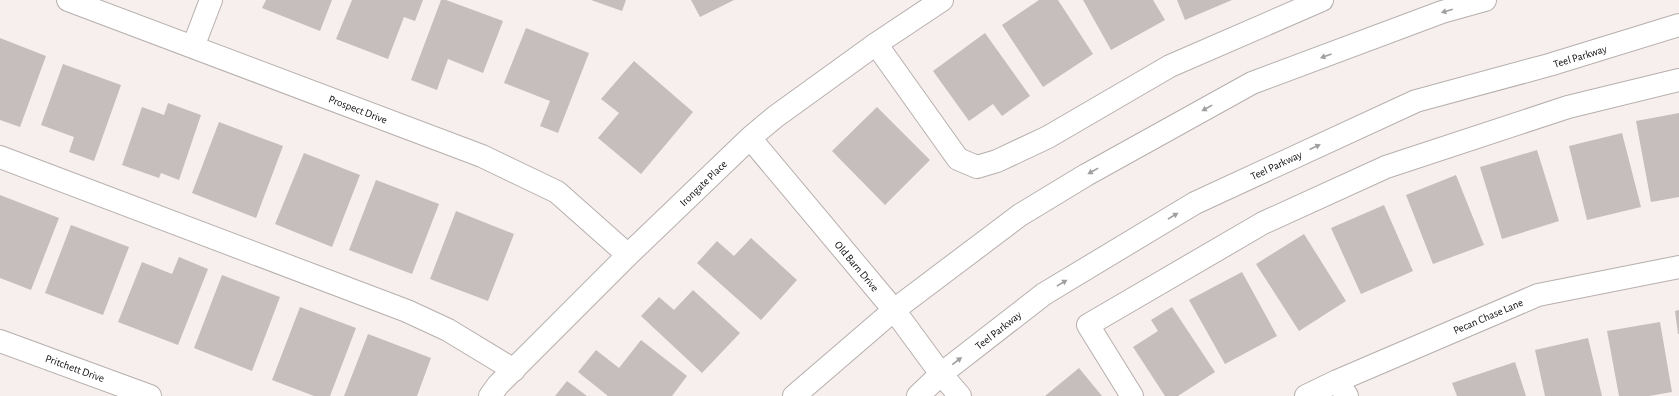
<svg xmlns="http://www.w3.org/2000/svg" width="1679" height="396" font-family="'Alegreya Sans',sans-serif">
<rect width="100%" height="100%" fill="#f7efed"/>
<path fill="#c5bebc" d="M266,0H332L320,31L262,8Z
M352,0H423L415,21L404,17L388,59L336,39Z
M441,0H446L503,21L483,73L448,59L437,90L411,80Z
M591,0H626L622,11Z
M691,0H734L700,17Z
M1039,0H1058L1093,54L1043,87L1002,25Z
M1083,0H1153L1165,20L1111,50Z
M1177,0H1232L1185,20Z
M526,28L589,53L558,133L540,126L550,101L504,83Z
M985,33L1030,96L1002,116L993,104L969,121L933,71Z
M0,38L46,56L20,127L0,120Z
M634,61L693,112L641,174L598,138L619,113L601,99Z
M63,64L121,85L94,161L69,152L74,137L41,125Z
M168,103L201,115L179,180L161,173L159,178L122,165L142,107L164,115Z
M877,107L930,160L885,205L832,151Z
M1679,113V197L1651,202L1636,121Z
M219,122L283,146L256,218L192,193Z
M1622,133L1641,207L1587,220L1569,146Z
M1537,150L1559,221L1502,239L1480,167Z
M304,153L360,175L332,247L275,224Z
M1456,175L1484,245L1433,264L1406,195Z
M376,180L439,204L412,274L349,250Z
M0,195L59,218L31,290L0,278Z
M1384,205L1413,271L1361,294L1331,228Z
M456,211L514,234L488,301L430,279Z
M71,225L129,247L103,315L45,293Z
M1304,234L1346,301L1299,331L1256,264Z
M751,238L797,280L761,320L697,263L717,241L734,256Z
M179,257L208,269L178,345L118,322L142,262L172,274Z
M1242,272L1277,336L1225,364L1189,300Z
M222,275L280,297L252,371L194,348Z
M693,290L740,333L702,373L641,316L659,297L674,310Z
M300,307L356,328L330,396H314L272,380Z
M1172,307L1215,372L1178,396H1165L1133,347L1158,331L1151,320Z
M1679,310V334H1678L1675,311Z
M1660,322L1672,392L1649,396H1619L1607,331Z
M368,334L431,358L417,396H344Z
M1588,338L1602,396H1545L1535,350Z
M641,340L687,376L672,396H608L578,372L596,350L619,368Z
M1515,362L1526,396H1457L1452,383Z
M1079,368L1102,396H1045Z
M567,381L587,396H555Z"/>
<g fill="none" stroke-linecap="round" stroke-linejoin="round">
<g stroke="#b6afad" stroke-width="24">
<path id="minor" d="M68,0L482,156L557,192L628,255
M876,44L958,159L977,167L997,161L1048,137L1170,66L1322,0
M193,47L211,0
M750,138L894,310L941,374L960,396
M0,157L407,311L448,330L514,370
M0,341L150,396
M1337,381L1347,396
M490,396L498,385L628,255L750,138L775,117L876,44L942,0
M1132,396L1088,325L1263,223L1386,167L1568,107L1679,80
M1306,396L1337,381L1538,295L1679,267"/>
</g>
<g stroke="#b6afad" stroke-width="24">
<path id="major" d="M794,396L894,310L1020,215L1086,175L1252,83L1442,12L1485,0
M918,396L941,374L1044,294L1195,203L1416,101L1549,65L1679,25"/>
</g>
<use href="#minor" stroke="#fff" stroke-width="22"/>
<use href="#major" stroke="#fff" stroke-width="22"/>
</g>
<defs><path id="oneway-solid" d="M-6-.8H1V-3.2L6.5 0L1 3.2V.8H-6Z"/></defs>
<g fill="#a09f9e">
<use href="#oneway-solid" transform="translate(1447 11) rotate(164)"/>
<use href="#oneway-solid" transform="translate(1326 56) rotate(160)"/>
<use href="#oneway-solid" transform="translate(1207 108) rotate(151)"/>
<use href="#oneway-solid" transform="translate(1315 147) rotate(-25)"/>
<use href="#oneway-solid" transform="translate(1093 171) rotate(151)"/>
<use href="#oneway-solid" transform="translate(1173 216) rotate(-31)"/>
<use href="#oneway-solid" transform="translate(1062 283) rotate(-31)"/>
<use href="#oneway-solid" transform="translate(957 361) rotate(-38)"/>
</g>
<g text-anchor="middle" stroke-width="3" stroke-linejoin="round" paint-order="stroke">
<g font-size="11" fill="#110e0d" stroke="#fff">
<text transform="translate(1580 56) rotate(-17)" y="4">Teel Parkway</text>
<text transform="translate(358 109) rotate(21)" y="4">Prospect Drive</text>
<text transform="translate(1276 165) rotate(-25)" y="4">Teel Parkway</text>
<text transform="translate(703 183) rotate(-44)" y="4">Irongate Place</text>
<text transform="translate(857 266) rotate(50)" y="4">Old Barn Drive</text>
<text transform="translate(1488 316) rotate(-23)" y="4">Pecan Chase Lane</text>
<text transform="translate(998 330) rotate(-38)" y="4">Teel Parkway</text>
<text transform="translate(75 368) rotate(20)" y="4">Pritchett Drive</text>
</g>
</g>
</svg>
